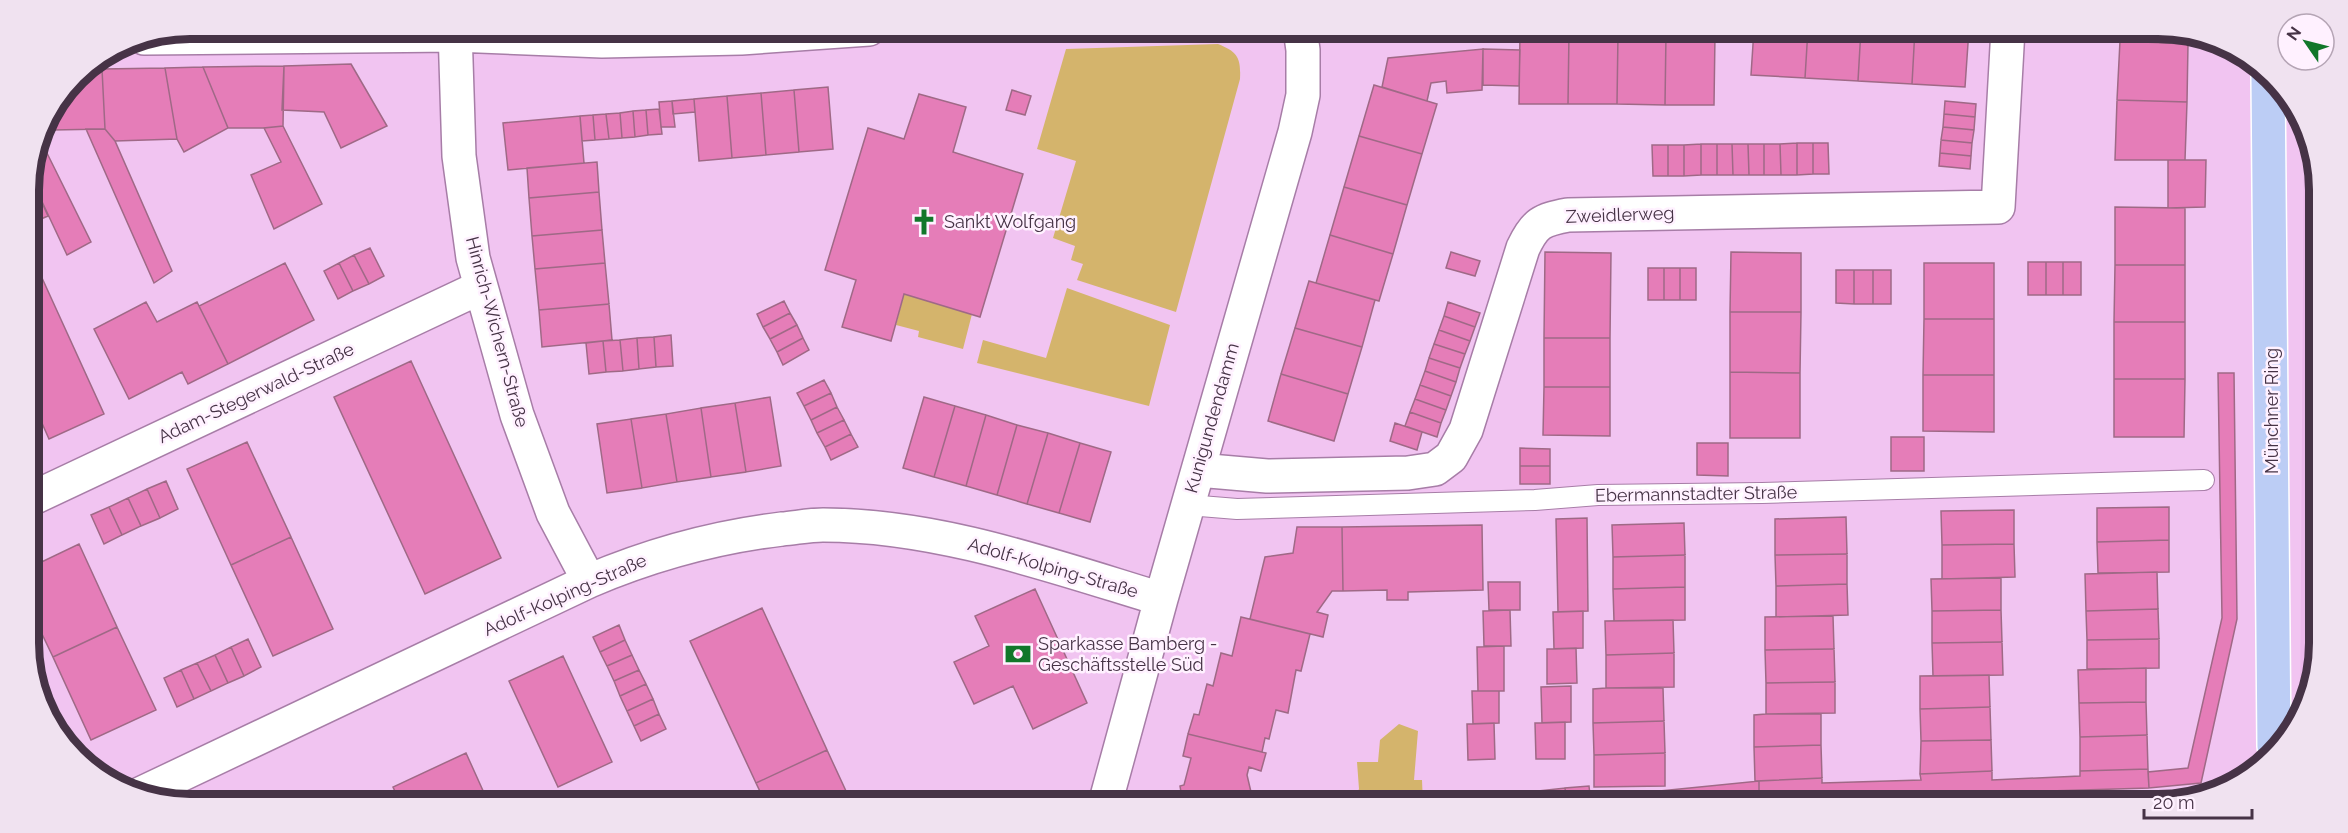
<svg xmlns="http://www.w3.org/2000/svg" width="2348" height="833" font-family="Raleway,sans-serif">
<rect width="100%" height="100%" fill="#f1c4f1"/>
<path fill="#ecb9ec" d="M2304,139L2318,169L2319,643L2311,695L2300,711Z"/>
<path fill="#d4b46c" d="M1218,44C1238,52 1241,58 1240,79L1176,312L1077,280L1083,264L1071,260L1075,246L1053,238L1076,161L1037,149L1066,49Z
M1067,288L1170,325L1149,406L977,363L983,340L1046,358Z
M904,294L972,314L963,349L918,337L919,331L896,325Z
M1399,724L1418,731L1414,780H1422L1423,804H1352L1359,789L1357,762H1378L1380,740Z"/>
<path fill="#e57db8" stroke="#9f6986" stroke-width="1.5" d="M1754,29H1808L1805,78L1751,75Z
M1808,29H1861L1858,81L1805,78Z
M1861,29H1915L1912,84L1858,81Z
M1915,29H1969L1965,87L1912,84Z
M2120,29H2158L2188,33V44L2120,41Z
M1520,33H1569L1568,104H1519Z
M1569,33L1618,34L1617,104H1568Z
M1618,34H1666L1665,105L1617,104Z
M1666,34L1715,35L1714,105H1665Z
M2120,41L2188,44L2187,102L2117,100Z
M1483,49L1482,90L1447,93L1446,81L1431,83L1427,101L1382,87L1388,58Z
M1483,49L1520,50L1519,86L1483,85Z
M351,64L387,126L341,148L324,112L282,110L284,66Z
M284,66L283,126L264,128H228L203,67Z
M203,67L228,128L184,152L177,139L165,68Z
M165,68L177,139L115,141L105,129L102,69Z
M102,69L105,129L53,130L52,109L83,70Z
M1374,85L1437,104L1422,154L1359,136Z
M828,87L833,149L799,152L794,90Z
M794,90L799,152L766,155L761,93Z
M1012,90L1031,96L1025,115L1006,110Z
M761,93L766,155L732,158L727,96Z
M919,94L966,107L953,152L1023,174L980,317L904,294L891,341L842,327L856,280L825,270L868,128L904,139Z
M727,96L732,158L699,161L694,99Z
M694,99L695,112L673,114L672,101Z
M2117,100L2187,102L2185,160H2115Z
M672,101L675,127H661L659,102Z
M1945,101L1976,104L1975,117L1944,114Z
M52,109L53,130H42L45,118Z
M659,109L662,134L648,135L646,110Z
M646,110L648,135L635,137L633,111Z
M633,111L635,137L622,138L620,113Z
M620,113L622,138L609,139L606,114Z
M606,114L609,139L595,140L593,115Z
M1944,114L1975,117L1974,130L1943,127Z
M593,115L595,140L582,141L580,116Z
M580,116L584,163L508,170L503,123Z
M283,126L322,204L274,229L251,175L281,162L264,128Z
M1943,127L1974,130L1972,143L1941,140Z
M86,129H105L115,141L172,271L154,283Z
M1359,136L1422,154L1407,205L1344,187Z
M40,139L91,242L67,255L30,176Z
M1941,140L1972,143L1971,156L1940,153Z
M1797,143H1813V174L1797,175Z
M1797,143V175H1781L1780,144Z
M1813,143H1828L1829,174H1813Z
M1701,144H1717V175H1701Z
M1701,144V175L1684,176V145Z
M1717,144H1732L1733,175H1717Z
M1732,144H1748L1749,175H1733Z
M1748,144H1764V175H1749Z
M1764,144H1780L1781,175H1764Z
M1652,145H1668V176H1653Z
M1668,145H1684V176H1668Z
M1940,153L1971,156L1970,169L1939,166Z
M2168,160H2206L2205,207L2168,208Z
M597,162L599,192L529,198L527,168Z
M30,176L48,216L29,224V179Z
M1344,187L1407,205L1393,254L1330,235Z
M599,192L602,230L532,236L529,198Z
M2115,207L2185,208V265H2115Z
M602,230L605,263L535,269L532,236Z
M1330,235L1393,254L1379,301L1316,283Z
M370,248L384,276L369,284L354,255Z
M1451,252L1480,261L1475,276L1446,268Z
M1545,252L1611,253L1610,338H1544Z
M1731,252L1801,253V312H1730Z
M354,255L369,284L353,291L339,263Z
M32,256L104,414L49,439L30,396L29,257Z
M2028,262H2046V295H2028Z
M2046,262H2063V295H2046Z
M2063,262H2081V295H2063Z
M285,263L314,320L228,364L199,306Z
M339,263L353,291L338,299L324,271Z
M605,263L609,304L539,310L535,269Z
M1924,263H1994V319H1924Z
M2115,265H2185V322H2114Z
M1648,268H1664V300H1648Z
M1664,268H1680V300H1664Z
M1680,268H1696V300H1680Z
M1836,270H1854V304L1836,303Z
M1854,270H1873V304H1854Z
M1873,270H1891V304H1873Z
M1309,281L1375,300L1362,347L1295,328Z
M784,301L790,313L763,327L757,314Z
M146,302L157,322L197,302L228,364L188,384L182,372L129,399L94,329Z
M1448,302L1480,313L1475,327L1444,316Z
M609,304L612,340L542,347L539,310Z
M1730,312H1801L1800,373L1730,372Z
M790,313L797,325L770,339L763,327Z
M1444,316L1475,327L1470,341L1439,330Z
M1924,319H1994V375H1923Z
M2114,322H2185V379H2114Z
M797,325L803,338L777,352L770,339Z
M1295,328L1362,347L1348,394L1281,374Z
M1439,330L1470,341L1465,354L1434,344Z
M671,335L673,366L656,367L654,337Z
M654,337L656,367L639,369L637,338Z
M637,338L639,369L623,371L620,340Z
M803,338L809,350L783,365L777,352Z
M1544,338H1610V387H1544Z
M620,340L623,371L606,372L603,341Z
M603,341L606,372L589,374L586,343Z
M1434,344L1465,354L1460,368L1429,358Z
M1429,358L1460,368L1456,382L1425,371Z
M411,361L501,558L425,594L334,397Z
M1425,371L1456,382L1451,396L1420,385Z
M1730,372L1800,373V438H1730Z
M2218,373H2234L2237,619L2201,783L2149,788L2148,772L2188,768L2222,618Z
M1281,374L1348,394L1334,441L1268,421Z
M1923,375H1994V432L1923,431Z
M2114,379H2185L2184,437H2114Z
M824,380L831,393L804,406L797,393Z
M1420,385L1451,396L1446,410L1415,399Z
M1544,387H1610V436L1543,435Z
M831,393L837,407L811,420L804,406Z
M770,397L781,466L746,472L735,403Z
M924,397L955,406L934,477L903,468Z
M1415,399L1446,410L1441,423L1410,412Z
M735,403L746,472L711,477L701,408Z
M955,406L986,415L966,486L934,477Z
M837,407L844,420L817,433L811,420Z
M701,408L711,477L677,482L666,414Z
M1410,412L1441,423L1437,437L1405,426Z
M666,414L677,482L642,488L631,419Z
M986,415L1017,425L997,495L966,486Z
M631,419L642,488L607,493L597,424Z
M844,420L851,434L825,447L817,433Z
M1395,423L1422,432L1417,450L1390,441Z
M1017,425L1048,433L1027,504L997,495Z
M1048,433L1080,443L1059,513L1027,504Z
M851,434L858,447L831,460L825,447Z
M1891,437H1924V471H1891Z
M247,442L291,537L231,565L187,469Z
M1080,443L1111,452L1090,522L1059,513Z
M1697,443H1728V476L1697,475Z
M1520,448L1550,449V466H1520Z
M1520,466H1550V484H1520Z
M166,481L178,509L160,518L147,489Z
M147,489L160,518L141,526L128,498Z
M128,498L141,526L122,535L109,507Z
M109,507L122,535L104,544L91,515Z
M2169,507V540L2097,542V508Z
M2014,510V544L1942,545L1941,511Z
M1846,517L1847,554L1775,555V519Z
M1587,518L1588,611L1558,612L1556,519Z
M1684,523L1685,555L1613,557L1612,525Z
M1482,525L1483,590L1408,592V600H1387V590L1343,591L1342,527Z
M1297,527H1342L1343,591H1332L1317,612L1328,615L1323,637L1250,619L1265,557L1293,553Z
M291,537L333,629L273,656L231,565Z
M2169,540V572L2098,573L2097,542Z
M79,544L117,627L53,657L31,611V567Z
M2014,544L2015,577L1942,579V545Z
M1847,554V584L1776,586L1775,555Z
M1685,555V587L1613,589V557Z
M2157,572L2158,609L2086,611L2085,574Z
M2001,578V610L1932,611L1931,579Z
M1488,582H1520V610H1489Z
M1847,584L1848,615L1776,617V586Z
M1685,587V620L1614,621L1613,589Z
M1035,589L1087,703L1033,729L1013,686L974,704L954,662L989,646L975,616Z
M762,608L827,750L756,783L690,641Z
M2158,609L2159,639L2087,640L2086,611Z
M1510,610L1511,646H1484L1483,611Z
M2001,610L2002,642L1932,643V611Z
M1583,611V648L1554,649L1553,612Z
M1833,616L1834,649L1765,650V617Z
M1241,617L1310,634L1301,671L1296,670L1288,713L1276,710L1269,739L1265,738L1262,752L1188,734L1194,714L1199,715L1207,684L1213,686L1221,653L1232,656Z
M1673,620L1674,653L1606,655L1605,621Z
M619,625L625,640L600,652L593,637Z
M117,627L156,710L91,740L53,657Z
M248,639L261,667L244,676L231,647Z
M2159,639V668L2087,669V640Z
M625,640L632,655L607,666L600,652Z
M2002,642L2003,675L1933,676L1932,643Z
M1504,646V691H1478L1477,647Z
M231,647L244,676L228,683L215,655Z
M1576,648L1577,683L1547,684V649Z
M1834,649L1835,682L1766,683L1765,650Z
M1674,653V687L1606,688V655Z
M215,655L228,683L211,691L197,663Z
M632,655L639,670L614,681L607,666Z
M563,656L612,762L558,787L509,681Z
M197,663L211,691L194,699L181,670Z
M2146,668V702L2079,703L2078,670Z
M181,670L194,699L177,707L164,678Z
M639,670L646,684L620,696L614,681Z
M1989,675L1990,707L1920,709V676Z
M1835,682V713L1766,714V683Z
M646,684L653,699L627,711L620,696Z
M1571,686V722L1542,723L1541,687Z
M1606,688H1663L1664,721L1593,723V689Z
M1472,691H1499V723L1473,724Z
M653,699L659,714L634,726L627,711Z
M2146,702L2147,735L2080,737L2079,703Z
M1990,707L1991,740L1921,741L1920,709Z
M659,714L666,729L641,741L634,726Z
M1766,714H1821V745L1754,747V715Z
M1664,721L1665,753L1594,755L1593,723Z
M1565,722V759H1536L1535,723Z
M1494,723L1495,759L1468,760L1467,724Z
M1188,734L1266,753L1261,771L1249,767L1247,775L1251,792L1240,794L1243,804H1183L1180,786L1184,785L1191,758L1183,756Z
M2147,735L2148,769L2080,771V737Z
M1991,740L1992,771L1920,774L1921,741Z
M1821,745L1822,778L1755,781L1754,747Z
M827,750L852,804H766L756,783Z
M466,753L489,804H401L393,787Z
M1665,753V786L1594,787V755Z
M2148,769L2149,788L1759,800V781L1822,778V783L1921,780L1920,774L1992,771V780L2080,776V771Z
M1759,781V800L1720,804H1591L1590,798Z
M1589,786L1591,804H1567L1565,788Z
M1565,788L1567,804H1427V803Z
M288,792L294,804H262Z"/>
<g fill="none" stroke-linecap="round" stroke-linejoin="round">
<g stroke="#a77da7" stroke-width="22">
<path id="lane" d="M1188,505L1237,509L1535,500L1598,495L1762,493L2204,480"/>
</g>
<g stroke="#a77da7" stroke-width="36">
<path id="street" d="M455,29L459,156L473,258L517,415L553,513L589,581
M144,38L455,35L602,41L741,38L869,29
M1198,470L1267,476L1408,473L1435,469L1451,457L1466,430L1523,248C1535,223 1541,220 1568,215L1998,207L2008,29
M31,499L481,287
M138,795L589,581C650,555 715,537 782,529C795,528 809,525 823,525C938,525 1052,566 1161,599
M1105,804L1161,599L1295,132L1303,95V50L1300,29"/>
</g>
<g stroke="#fff" stroke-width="36">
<path id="primary" d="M2268,76L2274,746"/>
</g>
<use href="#lane" stroke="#fff" stroke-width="20"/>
<use href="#street" stroke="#fff" stroke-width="33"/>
<use href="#primary" stroke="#bccdf5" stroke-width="33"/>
</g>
<defs>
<g id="church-bare" transform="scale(2.07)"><path d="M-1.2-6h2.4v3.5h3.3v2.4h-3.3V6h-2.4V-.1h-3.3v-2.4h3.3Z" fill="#11772a" stroke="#fff1ff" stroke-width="2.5" paint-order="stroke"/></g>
<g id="bank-bare" transform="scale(2.07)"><path d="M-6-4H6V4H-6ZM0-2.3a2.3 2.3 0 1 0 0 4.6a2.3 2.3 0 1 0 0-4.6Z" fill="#11772a" stroke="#fff1ff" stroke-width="2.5" paint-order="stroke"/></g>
</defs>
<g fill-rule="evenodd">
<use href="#church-bare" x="924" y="222"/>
<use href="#bank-bare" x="1018" y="654"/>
</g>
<g text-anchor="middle" stroke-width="5" stroke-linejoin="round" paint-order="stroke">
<g font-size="18" fill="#463346" stroke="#fff1ff">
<text transform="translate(1620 215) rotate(-2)" y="6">Zweidlerweg</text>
<text transform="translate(497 332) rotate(75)" y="6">Hinrich-Wichern-Straße</text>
<text transform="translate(256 393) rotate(-25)" y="6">Adam-Stegerwald-Straße</text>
<text transform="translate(2272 411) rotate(-90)" y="6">Münchner Ring</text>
<text transform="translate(1212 418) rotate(-74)" y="6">Kunigundendamm</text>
<text transform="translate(1696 494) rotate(-1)" y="6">Ebermannstadter Straße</text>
<text transform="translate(1053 568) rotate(16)" y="6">Adolf-Kolping-Straße</text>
<text transform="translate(565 595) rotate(-24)" y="6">Adolf-Kolping-Straße</text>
</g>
<g font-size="18" fill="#463346" stroke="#fff1ff" text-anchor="start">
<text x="944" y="228">Sankt Wolfgang</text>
<text x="1038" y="650">Sparkasse Bamberg -<tspan x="1038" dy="21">Geschäftsstelle Süd</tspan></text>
</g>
</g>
<path d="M0 0H2348V833H0ZM190 39H2158A151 151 0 0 1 2309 190V643A151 151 0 0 1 2158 794H190A151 151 0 0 1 39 643V190A151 151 0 0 1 190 39Z" fill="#f0e2f0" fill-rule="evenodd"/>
<path fill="none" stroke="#463346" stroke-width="8" d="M190 39H2158A151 151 0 0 1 2309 190V643A151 151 0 0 1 2158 794H190A151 151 0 0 1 39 643V190A151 151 0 0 1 190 39Z"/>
<g transform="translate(2306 42) rotate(305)"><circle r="28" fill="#fff1ff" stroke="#b5a5b5" stroke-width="1.5"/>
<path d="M0-4.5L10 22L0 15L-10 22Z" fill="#11772a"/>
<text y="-9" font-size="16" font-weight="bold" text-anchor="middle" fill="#463346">N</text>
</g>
<path d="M2144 809v9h108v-9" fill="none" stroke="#463346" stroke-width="3"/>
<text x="2153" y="809" font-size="18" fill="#463346" stroke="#fff1ff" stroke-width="4.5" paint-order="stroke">20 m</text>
</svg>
